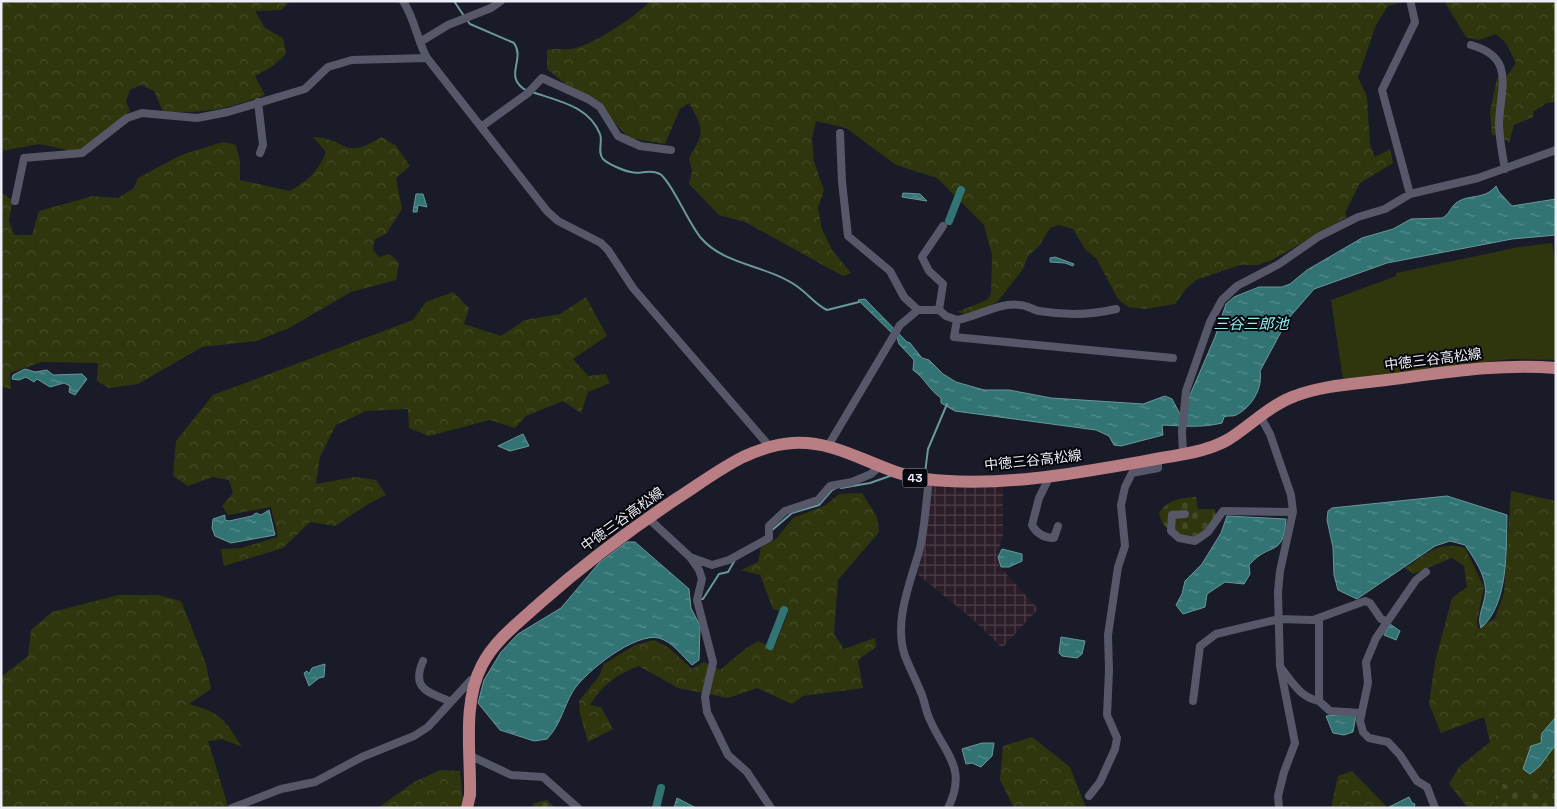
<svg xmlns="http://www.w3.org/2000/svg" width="1557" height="809" font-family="'Space Grotesk','Noto Sans JP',sans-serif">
<defs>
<pattern id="industrial-grid" width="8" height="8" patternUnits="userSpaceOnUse" patternTransform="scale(1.25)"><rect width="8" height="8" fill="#2c1e29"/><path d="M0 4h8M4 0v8" fill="none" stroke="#4b3f49"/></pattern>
<pattern id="forest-crowns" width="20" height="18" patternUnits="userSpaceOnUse" patternTransform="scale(1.25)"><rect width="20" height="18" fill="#2f360e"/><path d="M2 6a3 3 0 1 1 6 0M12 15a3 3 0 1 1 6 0" fill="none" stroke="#434a26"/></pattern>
<pattern id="cemetery-stones" width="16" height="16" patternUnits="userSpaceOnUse" patternTransform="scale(1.25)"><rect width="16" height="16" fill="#2f360e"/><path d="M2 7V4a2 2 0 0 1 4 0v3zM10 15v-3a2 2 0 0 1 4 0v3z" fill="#434a26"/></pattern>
<pattern id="water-ripples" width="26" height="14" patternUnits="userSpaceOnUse" patternTransform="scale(1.25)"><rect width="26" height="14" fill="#327373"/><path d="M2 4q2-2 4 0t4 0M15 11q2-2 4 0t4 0" fill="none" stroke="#5a8e8f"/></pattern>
</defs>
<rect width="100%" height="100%" fill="#191b29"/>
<path fill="url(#industrial-grid)" d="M934,484L1003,486V535L997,557L1000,567L1038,609L1002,648L976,622L916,573L930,489Z"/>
<path fill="#2f360e" d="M1552,243L1556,265V360L1510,359L1343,380L1331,300L1396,276V273L1519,247Z"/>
<path fill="url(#forest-crowns)" d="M1,1H290L281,10L255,11L265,28L283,38L286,54L273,66L255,76L265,95C224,110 206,113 163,112L154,91L141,85L130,90L126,101L130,111L77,152L40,144L1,151Z
M650,1H1407L1388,6L1376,25L1358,77L1367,97L1370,145L1375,157L1390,149L1393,163L1360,183L1345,213L1347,217L1272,260L1258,265H1240L1196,280L1186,289L1175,304L1145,309L1128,307L1118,299L1096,258L1085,249L1073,229L1059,225L1050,228L1039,246L1028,256L1023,269L998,301L985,309L969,315L957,312L987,300L991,294L992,255L984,225L937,178L896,165L846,128L816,121L812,139L814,162L824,190L818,208L822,229L832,250L851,273L843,276L745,222L719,215L689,184L692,171L689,158C705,132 704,129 689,103L680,109L665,144L629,138L605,112L574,91L547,69V50C555,48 562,50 571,49C590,47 637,16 650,1Z
M1444,1H1556V102L1547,103L1534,111L1533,117L1514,125L1509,143L1501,136L1492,135L1490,112L1497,78L1508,75L1516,63L1506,43L1496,34L1479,40L1466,37Z
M313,137C350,139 341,161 382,137L396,146L410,166L396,178L402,209L386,234L375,239L373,250L379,257L390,254L399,263L396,280L351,292L289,328L256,341L202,347L138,384L109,388L97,381L98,363L42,362L10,373L11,389L1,386V192L13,201L9,220L14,235H32L39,211L93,196L118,198L134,188L138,178L181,155L223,142L236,145L240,161V180L290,191C307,181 319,171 326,152Z
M453,292L469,308L464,324L501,336L525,320L560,314L586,297L607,336L573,359L588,376L606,374L610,383L588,392L581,413L563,401L526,416L515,428L490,420L429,436L409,428L408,409L366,411L336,425L320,457L316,484L355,477L376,480L386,495L368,504L335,526L310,522L283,548L224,566L221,549L241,548L278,537L271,507L228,515L222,506L233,493L229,480L213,477L188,486L173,476L176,441L213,395L413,320L426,302Z
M1511,491L1556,501V717L1542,733L1541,743L1523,769L1530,774L1556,744V775L1553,774L1542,795L1501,783L1492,808H1468L1449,784L1459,767L1490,742L1484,717L1441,733L1429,704L1435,662L1452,598L1467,587L1464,566L1452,558L1413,574L1405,568C1427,554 1438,540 1465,548L1484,587L1477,621L1478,629L1495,618L1504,593Z
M862,493L877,517L879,532L838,580L834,634L844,649L875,638L876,647L858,660L863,688L803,696L792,704L757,688L728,698L678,688L639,666C617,674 602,685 590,705L601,707L613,729L588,742L580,714L579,701L599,676L604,664L635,645L654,640L668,647L692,669L704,662L720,670L745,649L758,641L774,648L788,613L773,609L760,575L741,570L758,562L761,547L776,539L793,518L826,505L839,494Z
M119,595H158L181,601L206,664L211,689L189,704C222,713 224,719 242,747L222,739L208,741L228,806L1,808V677L28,656L31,630L52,612Z
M1032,737L1070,767L1086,808H1014L1000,780L1003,746Z
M440,770L460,771L464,808H378L414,782Z
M1352,771L1387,807L1388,808L1358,806L1331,808L1338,776Z"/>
<path fill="url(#cemetery-stones)" d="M1196,497L1198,509H1215L1216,518L1199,539C1180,536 1164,534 1159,513C1169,499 1180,498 1196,497Z
M1554,774L1556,775V808H1492L1501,783L1542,795Z
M547,800L555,808H530L534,803Z"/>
<path fill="url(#water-ripples)" stroke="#6a989b" d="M1496,186L1499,192L1512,206L1556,199V235L1512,239L1387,263L1314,289L1288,319L1260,371C1263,388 1252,407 1236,415C1232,417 1229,415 1224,417L1222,423C1202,428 1183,426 1162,425L1163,435L1121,446L1114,445L1109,436L1096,430L955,411L941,403V398C929,390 925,378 913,370L914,360L899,344L897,338L858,300L865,299L907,342L910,343L922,358L929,360L943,374L956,382L984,390H1009L1051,398L1143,404L1165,396L1172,399L1181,416L1215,337L1226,304L1234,297L1259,287H1282L1290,284L1307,270L1362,238L1393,229L1411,219L1442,218C1449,215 1450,208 1456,203C1470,193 1483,201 1496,186Z
M903,193L920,194L927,201L902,197Z
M416,194H423L427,207L418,205L417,212H413Z
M1055,257L1074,264L1073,266L1065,263L1050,262V258Z
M25,369L35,372L47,370L53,375L82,374L87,379L75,395L69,392L70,386L64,383L50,387L37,379L34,382L26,377L19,380L12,379L13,375Z
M523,434L529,446L510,451L498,446Z
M1447,496L1507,515C1506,549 1509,604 1481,628C1477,617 1483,608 1485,596C1488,578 1475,560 1465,545L1450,541L1435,546L1357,599L1338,590L1334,575L1333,547L1327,520L1328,511L1332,508Z
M269,510L275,535L231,543L215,536L212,528L213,519L225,515V520L229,521L252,516L256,513L261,515Z
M1227,516L1286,519C1283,559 1271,540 1249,565L1250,574L1244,584L1225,582L1207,594L1205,607L1183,614L1176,605L1182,594L1185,581L1202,564L1221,533Z
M627,542H635L689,589L691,608L700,626L699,660L692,665C682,656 673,642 659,638C635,632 585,672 573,691C563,708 561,724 547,739L534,741L500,730L478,703L484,680L501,652L518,634L561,608L599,563Z
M1002,549L1022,554V561L1009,567H1001L998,557Z
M1390,624L1400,631L1396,640L1384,635Z
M1061,637L1085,641L1082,654L1077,658L1062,656L1059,653Z
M325,664L324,677L319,678L309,686L304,673L307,671L309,674L312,668Z
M1354,714L1356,715L1353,732L1344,735L1333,733L1326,716Z
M1556,717V744L1540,766L1530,774L1523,769L1531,746L1541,743L1542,733Z
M982,743H994L992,756L981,767L972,763L966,764L962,749Z
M1409,797L1412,803L1415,804L1414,808L1389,807Z
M677,798L696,808H674Z"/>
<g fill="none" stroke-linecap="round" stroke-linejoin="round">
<path stroke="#6a989b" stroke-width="2" d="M454,1L464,16
M467,20L470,24L514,43C526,60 502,77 527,91
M532,92C558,101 589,106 600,134C603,142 597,152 603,159C608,164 624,171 631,172C641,175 649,168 660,174C671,181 689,224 701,238C725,266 768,265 798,287C808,294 815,304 827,310L859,302
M925,473L928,449L947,404
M841,488L870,483L890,476
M771,531L792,513L819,505L832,490L836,488
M700,599H703L719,574L728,572L735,560"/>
<path stroke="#327373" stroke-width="8" d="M949,221L961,190
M770,646L784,610
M656,808L661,788"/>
<path stroke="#565869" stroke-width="8" d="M403,1C415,19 417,40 427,58L547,211L558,221L601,243L608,250L633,288L770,447
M420,42L448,25L491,8L501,1
M1471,45C1515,57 1501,86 1499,122C1499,137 1502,153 1505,169
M258,102L263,145L260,153
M481,127L528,93L542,78L588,99L600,107L618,136L640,146L671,150
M840,133L842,182L848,236L890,271L904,297L918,310
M1410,194L1382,90L1415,22L1411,4
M15,201L24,158L82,153L127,118L142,113L197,118L228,112L305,89L328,67L352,60L427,58
M939,310L943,284L929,271L922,257L943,226
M957,320C978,317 998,302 1020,305C1027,305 1033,310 1039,311C1064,315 1092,315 1116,309
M1260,416L1270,434L1291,495L1293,512L1280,571L1278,592L1280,666L1295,743L1284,772L1278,796L1279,808
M828,446L900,325L918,310H939L946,316L957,320L954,337L1173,358
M1183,455L1182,431L1186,391L1210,322L1222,300L1237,286L1279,264L1318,237L1358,217L1385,209L1410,194L1478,178L1556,150
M1050,476L1039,498L1032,525C1037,534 1044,538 1054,538L1058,526
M929,480C926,502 925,526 920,548C911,581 893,621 905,656C910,669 917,682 922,695C925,703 926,712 930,720C945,754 968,768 948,808
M1185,514L1172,515L1171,531L1179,538L1195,541L1208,532L1223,511L1293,512
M648,518L690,557L699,570L702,579L697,600L713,662L705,697L707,712L728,755L747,772L771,808
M690,557L712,565L729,560L769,538V526L785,511L818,500L830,486L852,482L871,474L880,466
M1426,572L1416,580L1376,638L1366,662L1368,683L1360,721L1363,732L1369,738L1388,742L1400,755L1417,781L1427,787L1435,808
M1319,618V701L1330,711L1361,713
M423,661C411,689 428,692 449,701
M1281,668C1293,683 1300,697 1319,701
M1193,701L1200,646L1216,634L1279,619L1313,620L1365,601L1370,603L1381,619L1386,621
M471,756L511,775L543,777L578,808
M1089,796L1100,782L1115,749L1117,738L1107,715L1109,670L1108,635L1118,567L1125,546L1121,505L1125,487L1132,473L1158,468V458
M232,808L281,789L315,782L362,757L414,736L428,727L471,680H476"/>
<path stroke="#b97e84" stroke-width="12" d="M467,808L470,795C471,754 462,703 482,665C495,640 519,622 540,603C583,565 628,531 676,499C698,485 719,469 743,457C758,450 776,444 793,443C842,440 878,473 925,479C1009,489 1097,469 1179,455C1197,452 1214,448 1229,439C1251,425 1270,405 1295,396C1323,385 1356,384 1386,380C1442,373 1498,363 1556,368"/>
</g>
<g text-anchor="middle" stroke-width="4" stroke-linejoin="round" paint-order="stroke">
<rect fill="#06060c" stroke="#a6a8b0" stroke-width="1" x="902.5" y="468.5" width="25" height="19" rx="4"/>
<g font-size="12" font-weight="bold" fill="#ebedf7">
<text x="915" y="482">43</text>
</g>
<g font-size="14" fill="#ebedf7" stroke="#06060c">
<text transform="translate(1433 359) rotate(-7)" y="5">中徳三谷高松線</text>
<text transform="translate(1033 460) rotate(-6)" y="5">中徳三谷高松線</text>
<text transform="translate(622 519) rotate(-36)" y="5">中徳三谷高松線</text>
</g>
<g font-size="15" font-style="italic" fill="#8af0f0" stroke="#06060c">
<text x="1251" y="329">三谷三郎池</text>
</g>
</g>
<rect width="1557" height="809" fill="none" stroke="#ebedf7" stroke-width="5"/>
</svg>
